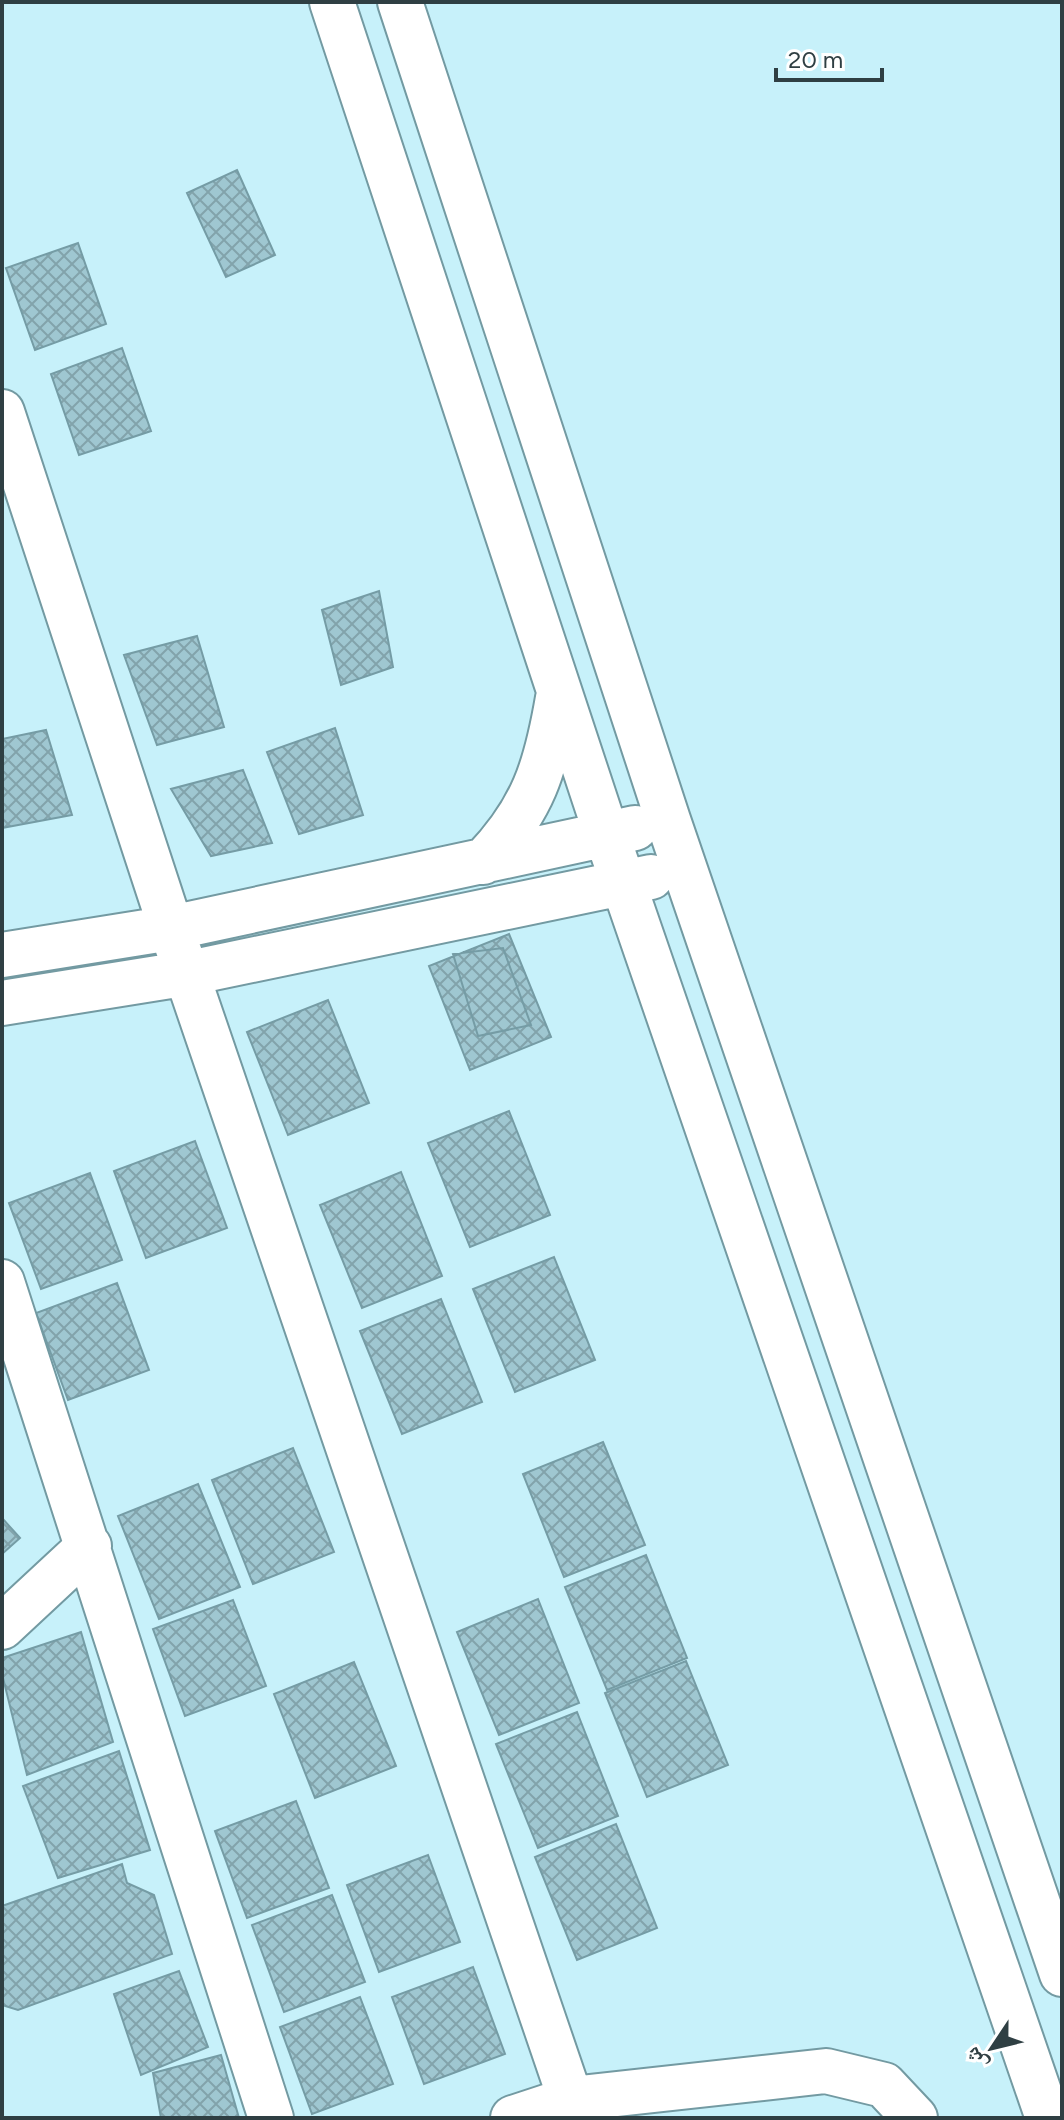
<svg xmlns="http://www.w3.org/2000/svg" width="1064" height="2120" font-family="Figtree,'Noto Naskh Arabic',sans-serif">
<defs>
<pattern id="building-cross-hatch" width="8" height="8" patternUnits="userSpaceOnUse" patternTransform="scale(2)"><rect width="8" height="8" fill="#9fc7d1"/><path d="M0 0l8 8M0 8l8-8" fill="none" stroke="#82a3ab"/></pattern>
</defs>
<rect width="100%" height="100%" fill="#c7f1fa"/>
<path fill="url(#building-cross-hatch)" stroke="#759ca5" stroke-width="2" d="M237,170L275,255L226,277L187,193Z
M78,243L106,324L35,350L6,268Z
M122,348L151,431L79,455L51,374Z
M379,591L393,667L341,685L322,610Z
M197,636L224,727L157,745L124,655Z
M335,728L363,815L299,834L267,752Z
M46,730L72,815L2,828V739Z
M243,770L272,843L211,856L171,789Z
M509,934L551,1037L470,1070L429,966Z
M503,948L531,1025L478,1036L453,954Z
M328,1000L369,1103L288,1135L247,1032Z
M509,1111L550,1215L470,1247L428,1143Z
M195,1141L227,1228L146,1258L114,1171Z
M401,1172L442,1276L362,1308L320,1205Z
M90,1173L122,1260L41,1289L9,1203Z
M554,1257L595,1360L515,1392L473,1289Z
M117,1283L149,1370L68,1400L36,1313Z
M441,1299L482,1402L402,1434L360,1331Z
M603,1442L645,1545L564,1577L523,1474Z
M293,1448L334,1552L253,1584L212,1480Z
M198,1484L240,1587L159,1619L118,1516Z
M2,1518L20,1538L2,1554Z
M646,1555L687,1658L607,1690L565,1587Z
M538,1599L579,1703L499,1735L457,1632Z
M233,1600L266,1686L185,1716L153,1629Z
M81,1632L113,1742L27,1775L2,1674V1658Z
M686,1661L728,1765L647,1797L605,1693Z
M354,1662L396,1766L315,1798L274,1694Z
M577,1712L618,1816L538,1848L496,1744Z
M119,1751L150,1850L58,1878L23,1786Z
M296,1801L329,1888L247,1918L215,1831Z
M616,1824L657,1928L577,1960L535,1857Z
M428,1855L460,1942L379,1972L347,1885Z
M122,1864L127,1883L154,1895L172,1954L18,2010L2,2005V1906Z
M332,1895L365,1982L284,2012L252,1925Z
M473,1967L505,2054L424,2084L392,1997Z
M179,1971L208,2047L141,2075L114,1994Z
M360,1997L393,2084L312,2114L280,2027Z
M221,2055L239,2118H161L153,2073Z"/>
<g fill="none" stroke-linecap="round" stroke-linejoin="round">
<g stroke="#739aa2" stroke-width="48">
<path id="minor" d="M332,2L607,836L1048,2118
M400,2L668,820L1062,1974
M2,412L171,928L577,2118
M483,862C533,810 546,768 558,698
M2,955L171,928L635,828
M2,1003L189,973L651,877
M2,1282L271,2118
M2,1627L89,1546
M513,2118L571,2099L826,2071L884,2085L915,2118"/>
</g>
<use href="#minor" stroke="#fff" stroke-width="44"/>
</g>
<rect width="1064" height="2120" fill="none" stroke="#2f3f43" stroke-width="8"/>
<g transform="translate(992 2048) rotate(235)" stroke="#ffffff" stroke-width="6" paint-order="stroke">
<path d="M0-6L14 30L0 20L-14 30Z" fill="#2f3f43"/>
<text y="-12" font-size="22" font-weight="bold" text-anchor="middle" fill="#2f3f43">ش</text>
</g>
<path d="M776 68v12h106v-12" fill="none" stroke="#2f3f43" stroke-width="4"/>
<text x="788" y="68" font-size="24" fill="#2f3f43" stroke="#ffffff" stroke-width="6" paint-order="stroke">20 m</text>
</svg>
